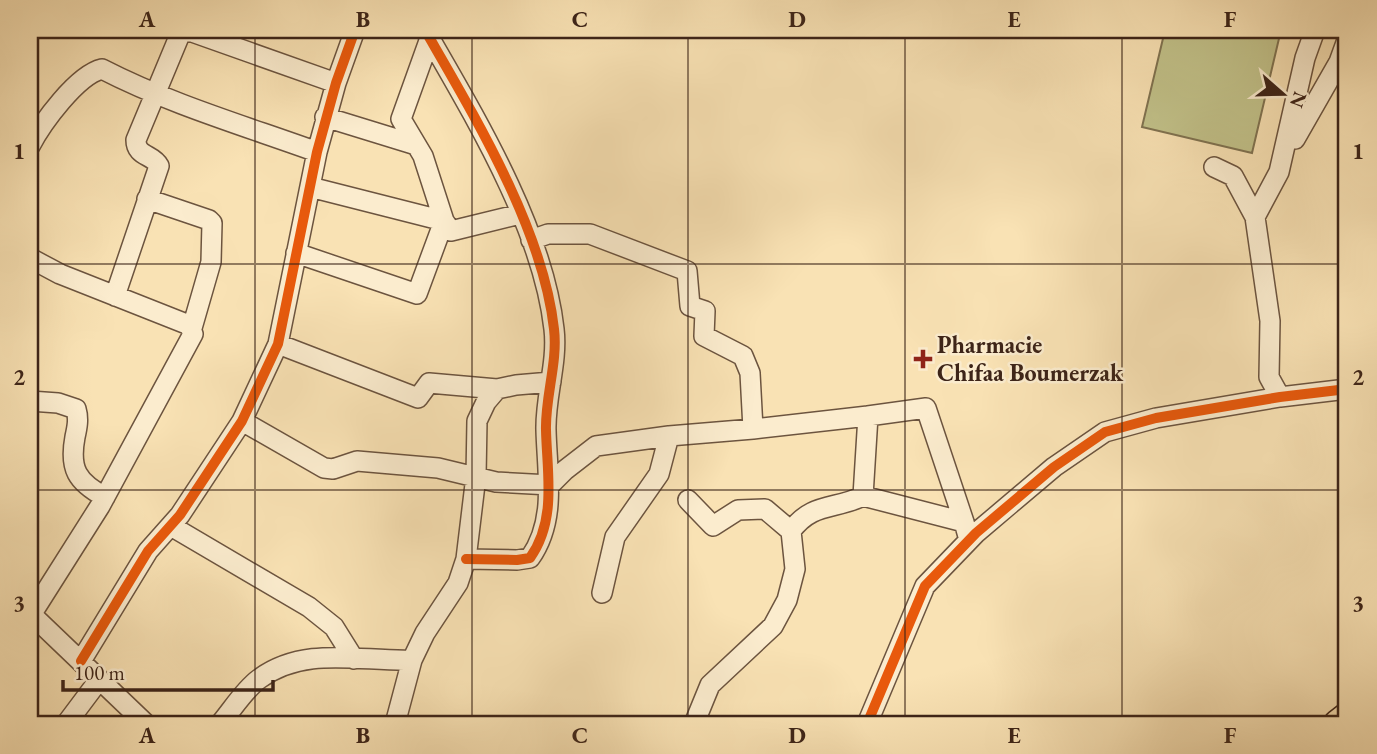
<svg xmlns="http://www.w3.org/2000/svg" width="1377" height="754" font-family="'EB Garamond',serif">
<rect width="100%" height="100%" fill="#f9e2b4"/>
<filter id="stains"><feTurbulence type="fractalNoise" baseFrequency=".00286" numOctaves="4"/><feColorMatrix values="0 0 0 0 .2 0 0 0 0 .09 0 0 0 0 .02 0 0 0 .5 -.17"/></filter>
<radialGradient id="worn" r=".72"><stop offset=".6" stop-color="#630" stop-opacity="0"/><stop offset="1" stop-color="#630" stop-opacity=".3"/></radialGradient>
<path fill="#c2c28a" stroke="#807351" stroke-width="2" d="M1165,30H1281L1252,153L1142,127Z"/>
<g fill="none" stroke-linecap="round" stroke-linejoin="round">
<g stroke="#6c543f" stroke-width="22">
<path id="minor" d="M425,30C475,117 543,229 554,329C558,362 545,397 546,430C547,473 557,520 530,558L517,560L466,559
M430,38L401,119L423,156L444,221L451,231L520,214
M325,117L416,145
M1295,139L1339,62L1347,40
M30,146C42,123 77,75 102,69C170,104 245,126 317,152
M1214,167L1233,176L1255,217L1270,321L1269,377L1280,397
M147,199L209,220L212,223L211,262L192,328
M1255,217L1279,172L1305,58L1315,30
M531,240L548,234H590L687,271L690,306L705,311L704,336L743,356L750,373L753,429L868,416
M296,253L417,294L444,221L310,187
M30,258L60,274L189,325L193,334L100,506L31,615
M115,296L159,166C153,154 136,157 136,140L181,32H192L336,83
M278,344L418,398L429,383L497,389
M30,401L58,403L76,409C79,419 77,428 75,437C69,469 77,482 105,497
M242,421L324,468L333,469L357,461L438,468L496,482L550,485L565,470L596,446L669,436
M688,500L713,526L738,510L765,509L791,531
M964,522L863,496L868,416L926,408L964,522L969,540
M171,526L309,607L334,627L354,659
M602,593L615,537L659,474L669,436L753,429
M30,613L146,724
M81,661L148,551L180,515L242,421L278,344L317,152L336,83L355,30
M66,724L99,680
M220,724C232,710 244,690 259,679C305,645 361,662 412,660L425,633L458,583L466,559L476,476L477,421L486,402L497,389L516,385L551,382
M395,724L412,660
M694,724L710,685L773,626L787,600L795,569L791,531C812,502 835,510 863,496
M867,724L925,586L976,533L1054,467L1105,432L1156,418L1280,397L1347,389"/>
</g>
<g stroke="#3d2418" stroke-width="31">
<path id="highway" d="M1338,724L1347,717"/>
</g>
<use href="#minor" stroke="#fbecce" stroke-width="19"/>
<use href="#highway" stroke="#f9e2b4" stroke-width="28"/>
<g stroke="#fbecce" stroke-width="15">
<path id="cycleway" d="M425,30C475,117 543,229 554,329C558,362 545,397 546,430C547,473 557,520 530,558L517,560L466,559
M81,661L148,551L180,515L242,421L278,344L317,152L336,83L355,30
M867,724L925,586L976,533L1054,467L1105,432L1156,418L1280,397L1347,389"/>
</g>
<use href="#cycleway" stroke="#e8590c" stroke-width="10"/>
</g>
<path fill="none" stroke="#3d2418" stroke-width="2" stroke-opacity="0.55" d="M255,30V724M472,30V724M688,30V724M905,30V724M1122,30V724M30,264H1347M30,490H1347"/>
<path fill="#8f2418" stroke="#fbecce" stroke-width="2.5" d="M919.5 348.5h7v7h7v7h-7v7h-7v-7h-7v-7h7z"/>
<g text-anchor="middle" stroke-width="5" stroke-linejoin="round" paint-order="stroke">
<g font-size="24" font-weight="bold" fill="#3d2418" stroke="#fbecce" text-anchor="start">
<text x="937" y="353">Pharmacie<tspan x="937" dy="28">Chifaa Boumerzak</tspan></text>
</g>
</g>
<rect width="1377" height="754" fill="none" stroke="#f9e2b4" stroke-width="77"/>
<g transform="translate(1283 94) rotate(110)" stroke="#fbecce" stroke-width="5" paint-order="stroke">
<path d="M0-5L12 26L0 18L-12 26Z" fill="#3d2418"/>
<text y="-10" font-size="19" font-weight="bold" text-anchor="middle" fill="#3d2418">N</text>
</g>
<path d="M63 680v10h210v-10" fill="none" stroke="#3d2418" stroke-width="3.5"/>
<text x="74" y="680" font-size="21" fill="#3d2418" stroke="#fbecce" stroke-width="5" paint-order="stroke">100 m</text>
<rect x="38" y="38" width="1300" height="678" fill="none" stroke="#3d2418" stroke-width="2.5"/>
<g font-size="23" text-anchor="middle" font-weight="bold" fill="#3d2418">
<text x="147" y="27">A</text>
<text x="363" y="27">B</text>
<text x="580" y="27">C</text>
<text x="797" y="27">D</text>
<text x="1014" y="27">E</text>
<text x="1230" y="27">F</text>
<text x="19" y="159">1</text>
<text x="1358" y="159">1</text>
<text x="19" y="385">2</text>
<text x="1358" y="385">2</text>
<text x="19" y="611">3</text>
<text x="1358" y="611">3</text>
<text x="147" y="743">A</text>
<text x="363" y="743">B</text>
<text x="580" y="743">C</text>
<text x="797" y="743">D</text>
<text x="1014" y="743">E</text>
<text x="1230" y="743">F</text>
</g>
<rect width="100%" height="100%" filter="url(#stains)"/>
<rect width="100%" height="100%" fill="url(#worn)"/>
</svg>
